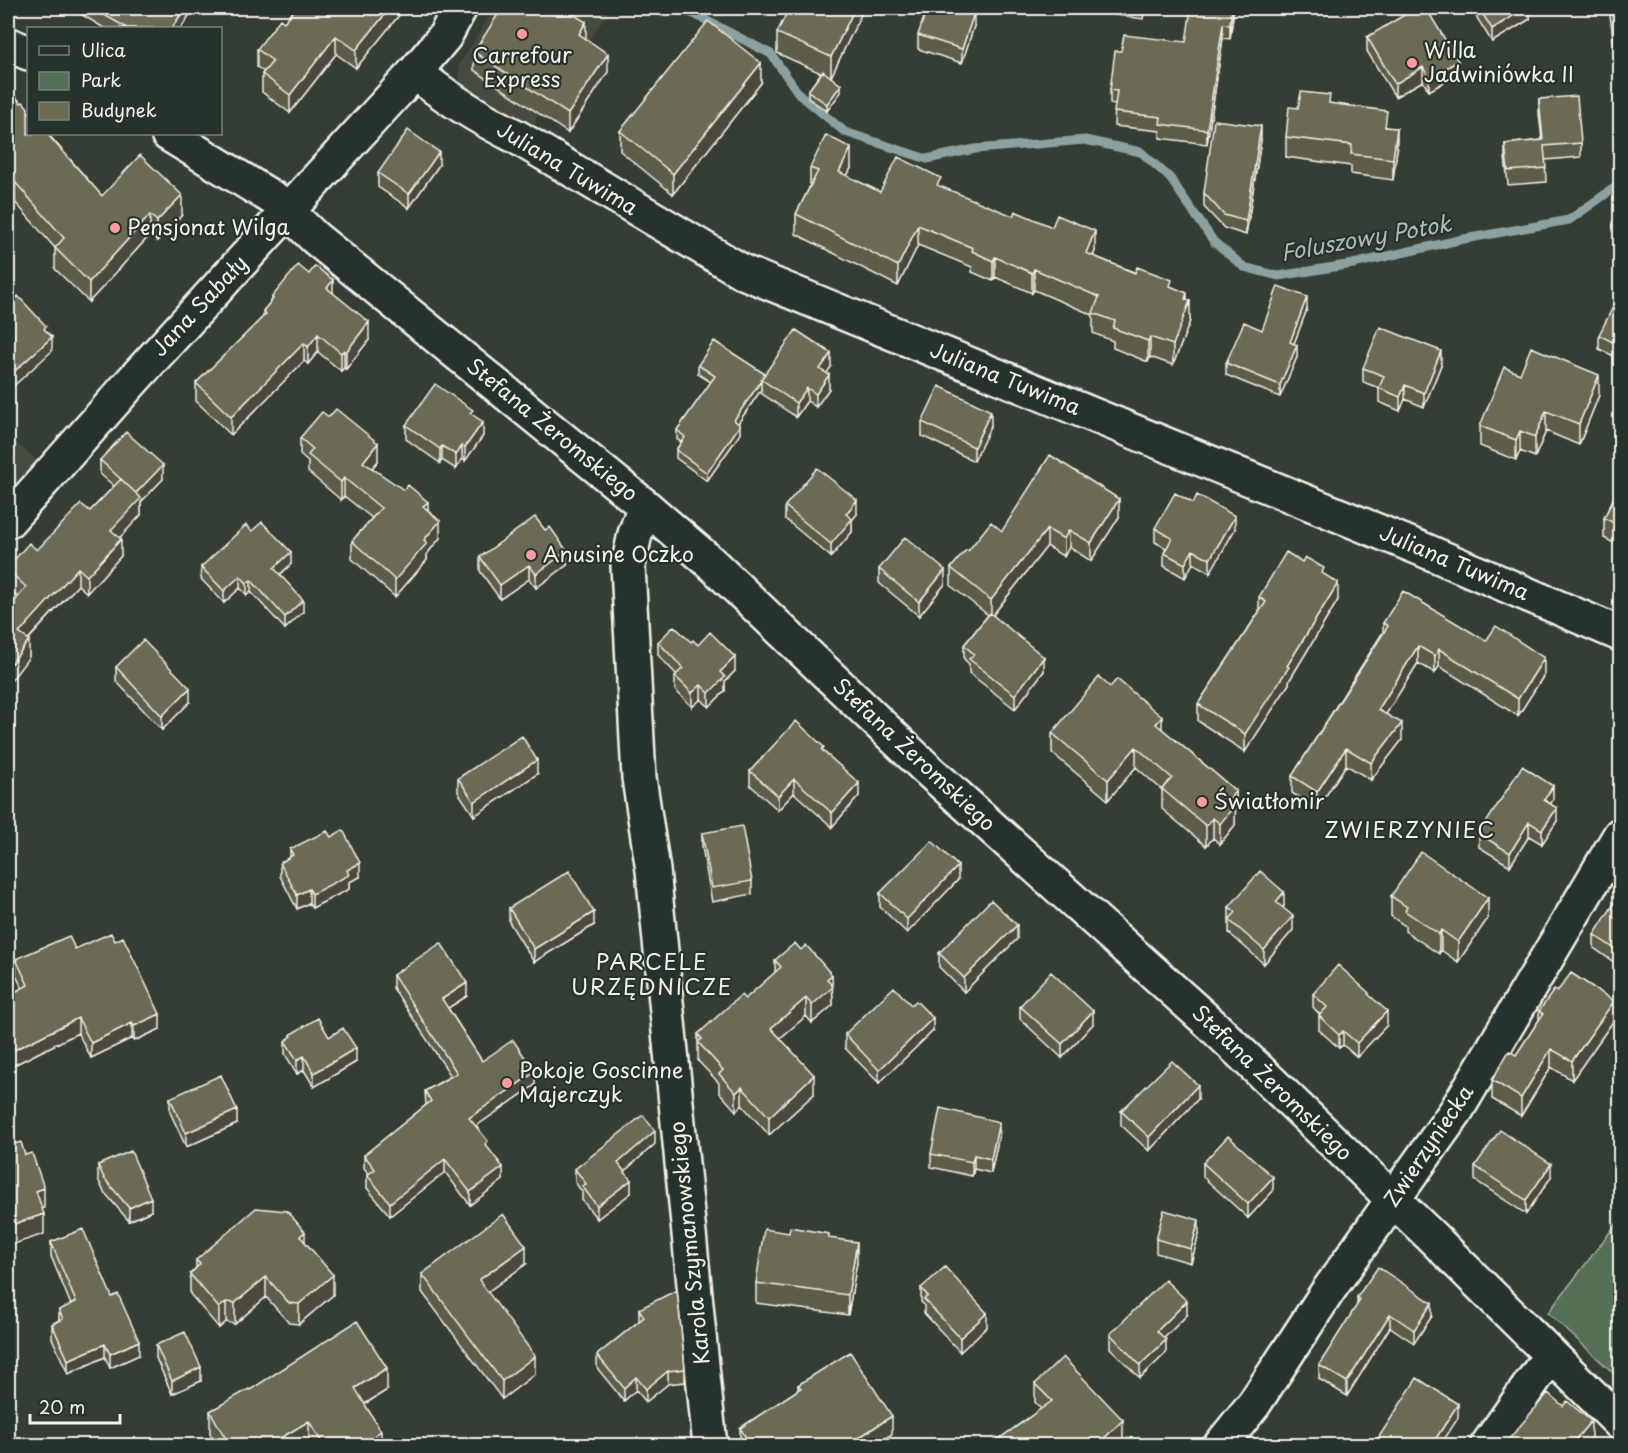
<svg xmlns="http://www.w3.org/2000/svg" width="1628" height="1453" font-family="'Playpen Sans',sans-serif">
<rect width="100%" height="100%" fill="#343e35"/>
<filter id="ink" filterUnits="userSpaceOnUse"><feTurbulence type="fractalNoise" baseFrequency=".0167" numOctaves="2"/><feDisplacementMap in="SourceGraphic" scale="12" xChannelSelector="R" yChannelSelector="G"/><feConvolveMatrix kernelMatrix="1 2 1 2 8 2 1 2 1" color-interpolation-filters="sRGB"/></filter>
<g filter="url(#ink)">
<path fill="#454b3f" d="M495,8H611L527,132L460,88L459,65Z
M8,436L37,460L8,496Z"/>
<path fill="#547056" stroke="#a4b09f" stroke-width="1.5" d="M1620,1219V1379L1548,1313Z"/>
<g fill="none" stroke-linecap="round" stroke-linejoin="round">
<path stroke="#8da1a0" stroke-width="9" d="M671,8L694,14L771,54L799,94L845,132L927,159L975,149L1085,140L1141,152L1170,178L1214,242L1244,267L1278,276L1353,264L1459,240L1569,220L1620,184"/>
<g stroke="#f4f1e8" stroke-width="38">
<path id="street" d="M8,44L28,53
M415,72C446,98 481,119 517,137L743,272L1424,550L1620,634
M168,134L276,200L315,238L645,506L710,562L928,770L1212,1025L1432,1237L1620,1423
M645,506L635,534L628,566L639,778L653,870L710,1446
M8,521L135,378L415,72L445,36L460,8
M1220,1446L1254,1404L1328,1291L1456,1111L1620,835
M1487,1446L1551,1355"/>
</g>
<use href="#street" stroke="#26332d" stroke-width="33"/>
</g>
<path fill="#5d5b49" stroke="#f4f1e8" stroke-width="1.5" d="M74,8H194L181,28H104L74,10Z
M296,8H405L356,68L336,54L290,113L262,92V74L264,72L257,67V49L284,22Z
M864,8L831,77L841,92L827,111L808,98V91L821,73L777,53V33Z
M1096,8H1145L1143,19L1096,12Z
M1234,8L1230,39L1223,38L1207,144L1160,138V131L1114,126L1115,105L1110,104V90L1121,51L1186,42Z
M1471,8H1530V19L1492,42Z
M1609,8H1620V51L1615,52Z
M974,26L962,63L918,49V35Z
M1367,37L1458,74L1429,91L1423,81L1395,97L1367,51Z
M586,39L608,72L568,133L474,70V52Z
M761,83L673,194L620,151V131Z
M8,88L102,196L182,215L157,241L150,235L89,302L55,269V248L15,202L8,209Z
M1539,99L1581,143V157L1545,160L1546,182L1508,185L1505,157V144L1542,140L1539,113Z
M1330,104L1387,127L1397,149L1393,180L1351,174V166L1286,157V137L1298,108Z
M1261,140L1246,235L1224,228L1204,207V193Z
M439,165L409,208L378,187V173Z
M810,168H851L847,176L880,192L941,187L1095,251L1093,256L1172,287L1187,300L1190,321L1173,365L1150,357L1148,362L1113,348V341L1093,333V315L1034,290L1032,293L995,277L993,281L972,272V267L918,245L898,286L796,234V214L810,186Z
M333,293L369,340L346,369L344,368L341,371L318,352L308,364L304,361L231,435L196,401V383L263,317V311L272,300V297Z
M1620,303V359L1599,349V335Z
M1307,309L1294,343L1297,357L1280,397L1226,375V363L1262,330Z
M698,365L765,374L831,367L826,373L829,389L816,407L807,401L796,417L761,393V390L738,423L740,434L707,481L676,458V450L681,442L677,439V430L711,382L698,374Z
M1441,365L1424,407L1405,399L1400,411L1379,402V388L1363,382V368Z
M1520,374L1599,395L1579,445L1546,431L1535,457L1520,451L1516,460L1480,446V426Z
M473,415L483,436L465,461L462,459L456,469L442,460L440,463L406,439V425Z
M922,422L991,425L974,461L922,436Z
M300,438L378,461L372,468L428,510L440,538L427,554V560L395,597L352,559V541L372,518L344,496L341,500L308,472V462L300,455Z
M100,460L163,479L141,502V515L119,538L121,556L87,593L78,585L28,640L29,657L18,597L8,587V567L37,550L90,511L114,486L100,474Z
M1620,485V546L1604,538V518Z
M785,506L857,514L852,520V532L831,557L785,519Z
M1119,517L1091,561L1069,547L1064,557L1047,546L993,615L1044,671L1015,709L969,673V664L964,659V645L988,615L951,586V568L968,551L1002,531Z
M1155,528L1235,529L1210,573L1193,563L1185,578L1164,566V553L1166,548L1155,542Z
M252,531L291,564L280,575L303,612L285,629L251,592L247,595L240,588L224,603L201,579V567Z
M480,557L567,565L536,588L529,579L500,599L480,571Z
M879,569L945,584L919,616L879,583Z
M1324,575L1338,600L1289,681V684L1245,752L1198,721V704L1259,612V597Z
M1383,623L1486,641L1544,675L1518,716L1439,666L1435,673L1418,663L1386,714L1402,740L1371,780L1346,765L1317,809L1292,793V776L1383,632Z
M658,642H691L698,645L735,671L725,681V691L709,707L701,699L692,707L675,690V676L677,675L658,655Z
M116,667L190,702L162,730L116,681Z
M1162,729L1236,791L1235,825L1220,844L1213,838L1206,846L1162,809V790L1136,767L1108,800L1052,753V733Z
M824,752L859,796L832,827L794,793L778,810L750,785V771Z
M537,774L474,816L458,792V778Z
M1553,800L1550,804L1557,821L1542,844L1529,836L1510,866L1479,847V834Z
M702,833L752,881V894L712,902L702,847Z
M331,837L360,877L349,882V889L312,908L309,903L297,909L280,876V863L290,857V849Z
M958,880L907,933L880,907V893Z
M1391,896L1488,918L1458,962L1441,950L1439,954L1405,931V926L1391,916Z
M1284,906L1283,908L1293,930L1264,964L1229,933V907Z
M1620,906L1618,965L1594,948V935Z
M509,908L594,925L534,962L509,922Z
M1017,939L964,992L939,967V953Z
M75,949L160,1029L134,1041L132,1038L91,1058L78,1033L8,1068V996L22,988L16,975V959Z
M775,960L832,985L833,1005L812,1023L806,1016L780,1038L814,1094L769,1135L742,1105L736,1111L719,1092V1083L698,1061V1034L745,999L775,973Z
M393,975L467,996L448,1008L482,1061L535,1085L476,1126L488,1147L503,1180L470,1205L445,1172L390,1216L367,1188V1175L369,1174L364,1168V1155L426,1105L425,1091L451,1076L393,988Z
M1313,994L1369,995L1387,1025L1357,1057L1343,1045L1339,1048L1319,1030V1016L1320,1015L1313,1007Z
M1020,1006L1093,1024L1062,1058L1020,1019Z
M1539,1011L1614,1020L1572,1080L1551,1067L1521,1116L1492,1099V1080L1516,1055L1539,1020Z
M933,1031L879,1083L845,1048V1034Z
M291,1034L329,1037L356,1062L314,1087L304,1070L297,1074L285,1054V1041L291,1037Z
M170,1098L237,1124L186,1147L170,1112Z
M1198,1099L1149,1151L1121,1125V1111Z
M999,1135L991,1173L974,1169L972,1176L931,1167V1154Z
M655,1144L624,1171L631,1193L597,1219L582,1200V1192L575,1182V1169Z
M1203,1163L1273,1191L1248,1218L1203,1177Z
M98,1165L151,1211L129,1221L104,1192L98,1179Z
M1475,1166L1551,1177L1526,1214L1475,1180Z
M1199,1234L1191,1263L1156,1253V1239Z
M829,1238L857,1262L848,1315L756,1303V1283Z
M51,1242L112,1297L139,1355L110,1368L105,1357L68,1374L52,1338V1324L59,1320V1310L71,1305L51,1256Z
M305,1242L333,1295L299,1324L289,1323L266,1297L235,1324L226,1322L219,1328L190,1294V1274L196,1268V1260Z
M526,1264L487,1292L535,1374L502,1399L422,1292V1274Z
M921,1288L987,1327L960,1352L924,1313V1305L921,1302Z
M1357,1297L1432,1316L1414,1343L1390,1327L1347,1396L1319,1379V1365L1357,1306Z
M639,1309L685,1369V1382L668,1384L646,1402L636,1390L624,1401L597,1368V1355L639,1321Z
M1187,1315L1164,1338L1166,1353L1140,1378L1110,1348V1334Z
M156,1345L201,1381L172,1394L156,1358Z
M1035,1384L1123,1438L1115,1446H989L1041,1409L1035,1402Z
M798,1385L892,1434L873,1446H740V1428L798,1390Z
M250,1390H387L365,1404L381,1446H310L309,1443L305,1446H217L210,1434V1411Z"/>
<path fill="#4c4a3c" stroke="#f4f1e8" stroke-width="1.5" d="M185,8H194L181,28H172Z
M390,8H405L356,68V50Z
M855,8H864L831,77V57Z
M1232,8H1234L1230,39V25Z
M1525,8H1530V19L1492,42V29Z
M974,13V26L962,63V49Z
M586,22V40L579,34Z
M1223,24V38L1207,144V130Z
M336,36V54L290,113V95Z
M608,54V72L568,133V114Z
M1458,61V74L1429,91V78Z
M761,63V83L673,194V174Z
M1423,67V81L1395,97V84Z
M841,85V92L827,111V104Z
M1261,126V140L1246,235V221Z
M1397,128V149L1393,180V159Z
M851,148V168L839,192V172Z
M439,152V165L409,208V194Z
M15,182V202L8,209V189Z
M182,195V215L157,241V221Z
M150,215V235L89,302V282Z
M918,225V245L898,286V266Z
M1095,231V251L1086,273V253Z
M995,257V277L993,281V261Z
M1034,269V290L1032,293V273Z
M333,280V297L327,288Z
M1187,293V309L1190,301V321L1173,365V345Z
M1307,297V309L1290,354V342Z
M369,322V340L346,369V352Z
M318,334V352L308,364V347Z
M52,337V351L8,391V377Z
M1150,337V357L1148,362V341Z
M304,343V361L231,435V417Z
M1297,345V357L1280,397V385Z
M344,350V368L341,371V353Z
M1441,351V365L1424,407V393Z
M831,353V367L820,383V369Z
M829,375V389L816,407V394Z
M1599,375V395L1579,445V424Z
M761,381V390L734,429V420Z
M1405,385V399L1400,411V397Z
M807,388V401L796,417V403Z
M991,411V425L974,461V447Z
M1546,411V431L1535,457V437Z
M483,422V436L465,461V447Z
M740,425V434L707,481V473Z
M1520,431V451L1516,460V440Z
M378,443V461L363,479V462Z
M442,446V460L440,463V449Z
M462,446V459L456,469V455Z
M163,465V479L141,502V515L111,547V530L136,493Z
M344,478V496L341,500V482Z
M1119,499V517L1091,561V543Z
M857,500V514L852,520V532L831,557V544L846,514Z
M428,502V519L423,506Z
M1235,516V529L1210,573V559Z
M440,521V538L427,554V560L395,597V580L424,540Z
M1047,529V546L991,617V600Z
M1069,530V547L1064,557V539Z
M121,539V556L87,593V576Z
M1193,550V563L1185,578V564Z
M567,551V565L536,588V574Z
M291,552V564L274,580V568Z
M529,565V579L500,599V585Z
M78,568V585L19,649V633Z
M945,570V584L919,616V602Z
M240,576V588L224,603V591Z
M251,580V592L247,595V583Z
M1338,583V600L1289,681V684L1245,752V734Z
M303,600V612L285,629V617Z
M29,640V657L8,685V668Z
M1418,646V663L1378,727V710Z
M1439,649V666L1435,673V656Z
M735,657V671L725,681V691L709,707V693L720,672Z
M1044,657V671L1015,709V695Z
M1544,658V675L1518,716V699Z
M701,685V699L692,707V693Z
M190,688V702L162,730V716Z
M1162,717V737L1156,724Z
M1402,723V740L1371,780V763Z
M1136,747V767L1108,800V780Z
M1346,748V765L1317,809V792Z
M537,760V774L474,816V802Z
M794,779V793L778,810V796Z
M859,783V796L832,827V813Z
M1553,786V800L1544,813V800Z
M1236,791L1235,825L1220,844V824L1229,799Z
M1557,808V821L1542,844V830Z
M1213,818V838L1206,846V826Z
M1529,822V836L1510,866V853Z
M360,863V877L349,882V889L312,908V894L347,870Z
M958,866V880L907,933V919Z
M309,889V903L297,909V895Z
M1284,892V906L1276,916V902Z
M1488,898V918L1458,962V942Z
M594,912V925L534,962V949Z
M1293,916V930L1264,964V950Z
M1017,925V939L964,992V978Z
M1441,930V950L1439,954V934Z
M1620,947V961L1618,965V951Z
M832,975L833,1005L812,1023V1005L827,979Z
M467,983V996L442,1012V999Z
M806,998V1016L771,1046V1028Z
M1614,1001V1020L1572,1080V1061Z
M1093,1011V1024L1062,1058V1044Z
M1387,1011V1025L1357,1057V1043Z
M160,1014V1029L134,1041V1026Z
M78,1018V1033L8,1068V1053Z
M933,1018V1031L879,1083V1070Z
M132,1023V1038L91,1058V1043Z
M1343,1031V1045L1339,1048V1035Z
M356,1048V1062L314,1087V1073Z
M1551,1049V1067L1521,1116V1098Z
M304,1056V1070L297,1074V1060Z
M535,1072V1085L469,1131V1118Z
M814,1075V1094L769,1135V1117Z
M1198,1085V1099L1149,1151V1137Z
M742,1087V1105L736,1111V1093Z
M237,1110V1124L186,1147V1133Z
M999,1122V1135L991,1173V1159Z
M655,1131V1144L618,1177V1163Z
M974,1155V1169L972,1176V1162Z
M445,1159V1172L390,1216V1203Z
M1551,1164V1177L1526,1214V1200Z
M503,1167V1180L470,1205V1192Z
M1273,1177V1191L1248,1218V1204Z
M631,1180V1193L597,1219V1206Z
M44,1188V1208L36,1211V1191Z
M151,1198V1211L129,1221V1208Z
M44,1214V1234L8,1246V1226Z
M1199,1220V1234L1191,1263V1249Z
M305,1232V1252L300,1236Z
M857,1242V1262L848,1315V1295Z
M526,1246V1264L479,1298V1280Z
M333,1275V1295L299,1324V1304Z
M266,1277V1297L235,1324V1303Z
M1187,1301V1315L1157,1345V1331Z
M226,1302V1322L219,1328V1308Z
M1432,1303V1316L1414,1343V1330Z
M987,1313V1327L960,1352V1338Z
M1390,1314V1327L1347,1396V1382Z
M1166,1340V1353L1140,1378V1365Z
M139,1341V1355L110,1368V1354Z
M105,1344V1357L68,1374V1360Z
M535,1356V1374L502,1399V1381Z
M201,1367V1381L172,1394V1381Z
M387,1368V1390L355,1410V1388Z
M668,1371V1384L646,1402V1389Z
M636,1377V1390L624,1401V1388Z
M1458,1404V1418L1440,1446H1431Z
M892,1416V1434L873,1446H846Z
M1123,1420V1438L1115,1446H1096Z
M309,1421V1443L305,1446H267Z
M1591,1421V1441L1587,1446H1570Z
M381,1431V1446H375V1435Z"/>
<path fill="#6c6a55" stroke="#f4f1e8" stroke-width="1.5" d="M92,8H185L172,28H127Z
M296,8H390L356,50L336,36L290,95L262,74L273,61L257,49L280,19L284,22Z
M502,8H563L586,22L579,34L608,54L568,114L474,52Z
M789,8H855L831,57L777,33Z
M927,8H960L974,13L962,49L918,35Z
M1191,8H1232L1230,25L1223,24L1207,130L1160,124L1161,117L1114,112L1117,91L1110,90L1115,51H1121L1124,35L1186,42Z
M1416,8H1426L1458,61L1429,78L1423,67L1395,84L1367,37Z
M1479,8H1526L1492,29Z
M1612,8H1620V31H1615Z
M708,21L761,63L673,174L620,131Z
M823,71L841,85L827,104L808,91Z
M8,88L21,103L23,102L28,108V134H51L49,136L102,196L140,155L182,195L157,221L150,215L89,282L55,248L64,238L15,182L8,189Z
M1301,92L1330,95L1329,103L1387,111L1385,127L1397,128L1393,159L1351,154L1352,145L1286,137L1289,107L1298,108Z
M1577,96L1581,143L1544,146L1546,168L1508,171L1505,144L1543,140L1539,99Z
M1214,120L1261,126L1246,221L1224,215L1204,193Z
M408,130L439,152L409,194L378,173Z
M826,135L851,148L839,172L880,192L898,157L941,178L937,185L1013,216L1015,211L1052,227L1057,215L1095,231L1086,253L1135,273L1137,267L1172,280L1170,286L1187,293L1185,299L1190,301L1173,345L1150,337L1148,341L1113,328L1115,321L1093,313L1099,297L1034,269L1032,273L995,257L993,261L972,251L973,248L918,225L898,266L796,214L818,171L810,168Z
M298,265L309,274L315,266L333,280L327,288L369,322L346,352L344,350L341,353L318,334L308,347L304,343L231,417L196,383L266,314L263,311L273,299L272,297Z
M1278,286L1307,297L1290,342L1297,345L1280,385L1226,363L1244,322L1262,330Z
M18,296L46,326L44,329L52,337L8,377V306Z
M1616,301L1620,303V346L1599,335Z
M1380,327L1441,351L1424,393L1405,385L1400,397L1379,388L1384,376L1363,368Z
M796,330L831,353L820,369L829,375L816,394L807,388L796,403L761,379Z
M714,341L765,374L761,379V381L734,420L740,425L707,473L676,450L685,437L677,430L715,376L698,365Z
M1531,347L1599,375L1579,424L1546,411L1535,437L1520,431L1516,440L1480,426L1504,367L1520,374Z
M435,384L473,410L470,413L483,422L465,447L462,446L456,455L442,446L440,449L406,425Z
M939,386L991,411L974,447L922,422Z
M336,409L378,443L363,462L404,490L408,485L428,502L423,506L440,521L424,540L427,543L395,580L352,541L381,508L344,478L341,482L308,455L313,449L300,438L322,412L329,417Z
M126,432L163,465L136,493L100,460Z
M1050,455L1119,499L1091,543L1069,530L1064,539L1047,529L991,600L951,568L966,550L968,551L991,522L1002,531Z
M817,468L857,500L846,514L852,519L831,544L785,506Z
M121,479L141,498L111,530L121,539L87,576L78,568L19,633L29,640L8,668V610L26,587L8,570V567L29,543L37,550L81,504L90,511Z
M1620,485V526L1604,518Z
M1175,493L1193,503L1197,495L1235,516L1210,559L1193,550L1185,564L1164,553L1172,538L1155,528Z
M535,517L545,530L550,527L567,551L536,574L529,565L500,585L480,557Z
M262,522L291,552L274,568L303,600L285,617L251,580L247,583L240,576L224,591L201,567L246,525L252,531Z
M905,537L945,570L919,602L879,569Z
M1286,552L1302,562L1305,557L1324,568L1322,573L1338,583L1287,666L1289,667L1245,734L1198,704L1266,602L1259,597Z
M1403,591L1486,641L1496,626L1544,658L1518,699L1439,649L1435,656L1418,646L1378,710L1402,723L1371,763L1346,748L1317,792L1292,776L1388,626L1383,623Z
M990,613L1044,657L1015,695L969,659L974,654L964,645Z
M674,626L691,642L693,640L698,645L710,632L735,657L720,672L725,677L709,693L701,685L692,693L675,676L683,668L658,642Z
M143,640L190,688L162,716L116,667Z
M1099,677L1110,687L1117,679L1162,717L1156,724L1236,791L1229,799L1235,805L1220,824L1213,818L1206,826L1162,789L1172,778L1136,747L1108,780L1052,733Z
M796,721L824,747L822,750L859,783L832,813L794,779L778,796L750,771Z
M522,736L537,760L474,802L458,778Z
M1522,766L1553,786L1544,800L1557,808L1542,830L1529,822L1510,853L1479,834Z
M742,826L752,881L712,888L702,833Z
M343,830L360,863L347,870L349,875L312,894L309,889L297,895L280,863L293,855L290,849L327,831L331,837Z
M932,841L958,866L907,919L880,893Z
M1421,852L1488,898L1458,942L1441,930L1439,934L1405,911L1407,907L1391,896Z
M569,871L594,912L534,949L509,908Z
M1260,871L1284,892L1276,902L1293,916L1264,950L1229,920L1236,912L1229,907Z
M991,900L1017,925L964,978L939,953Z
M1615,902L1620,906V947L1618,951L1594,935Z
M111,933L115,941L123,937L160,1014L134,1026L132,1023L91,1043L78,1018L8,1053V996L28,985L16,959L69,936L75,949Z
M441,943L467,983L442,999L482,1061L513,1040L535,1072L469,1118L488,1141L485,1144L503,1167L470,1192L445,1159L390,1203L367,1175L375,1169L364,1155L431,1101L425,1091L457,1073L393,975Z
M795,943L801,950L806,945L832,975L827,979L833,987L812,1005L806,998L771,1028L814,1075L769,1117L742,1087L736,1093L719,1074L723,1070L698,1042L702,1039L698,1034L741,995L745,999L781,967L775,960Z
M1338,965L1369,993L1368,994L1387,1011L1357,1043L1343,1031L1339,1035L1319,1016L1327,1007L1313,994Z
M1051,972L1093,1011L1062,1044L1020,1006Z
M1571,973L1614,1001L1572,1061L1551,1049L1521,1098L1492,1080L1509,1051L1516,1055L1543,1014L1539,1011L1554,990L1557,992Z
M894,987L911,1005L916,1001L933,1018L879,1070L845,1034Z
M318,1018L329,1037L343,1028L356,1048L314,1073L304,1056L297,1060L285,1041L292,1036L291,1034Z
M1172,1061L1198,1085L1149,1137L1121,1111Z
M221,1075L237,1110L186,1133L170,1098Z
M940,1108L999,1122L991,1159L974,1155L972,1162L931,1154Z
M643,1115L655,1131L618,1163L631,1180L597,1206L582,1186L586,1184L575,1169Z
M1500,1130L1551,1164L1526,1200L1475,1166Z
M1228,1136L1273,1177L1248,1204L1203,1163Z
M21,1142L25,1155L32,1153L44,1188L36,1191L44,1214L8,1226V1146Z
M131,1151L151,1198L129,1208L104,1178L98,1165Z
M256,1208L287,1211L305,1232L300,1236L333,1275L299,1304L289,1303L266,1277L235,1303L226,1302L219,1308L190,1274L200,1264L196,1260Z
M1164,1210L1199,1220L1191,1249L1156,1239Z
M503,1214L526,1246L479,1280L535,1356L502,1381L422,1274Z
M790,1227L829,1234V1238L857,1242L848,1295L756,1283L764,1229L789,1233Z
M83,1229L112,1297L118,1294L139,1341L110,1354L105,1344L68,1360L52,1324L63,1319L59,1310L76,1302L51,1242Z
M945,1267L987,1313L960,1338L924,1299L928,1296L921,1288Z
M1378,1267L1432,1303L1414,1330L1390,1314L1347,1382L1319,1365L1360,1300L1357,1297Z
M1165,1280L1187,1301L1157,1331L1166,1340L1140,1365L1110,1334Z
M677,1290L685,1369L668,1371L646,1389L636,1377L624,1388L597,1355L644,1317L639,1309Z
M357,1321L387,1368L355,1388L381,1431L375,1435L381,1446H324L309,1421L267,1446H230L210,1411L249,1389L250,1390Z
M185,1332L201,1367L172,1381L156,1345Z
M850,1352L892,1416L846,1446H838L836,1442L829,1446H742L741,1443L747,1439L740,1428L801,1388L798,1385Z
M1063,1357L1123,1420L1096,1446H1072L1068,1441L1062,1446H989L1052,1401L1035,1384Z
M1417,1378L1458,1404L1431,1446H1373Z
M1548,1393L1563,1406L1567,1401L1591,1421L1570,1446H1503Z"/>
</g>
<g fill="#ff9aa2" stroke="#26332d" stroke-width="2">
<circle cx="522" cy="34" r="6"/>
<circle cx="1412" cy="63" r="6"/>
<circle cx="115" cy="228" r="6"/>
<circle cx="531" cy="555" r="6"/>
<circle cx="1202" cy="802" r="6"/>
<circle cx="507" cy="1083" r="6"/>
</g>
<g text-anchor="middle" stroke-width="4.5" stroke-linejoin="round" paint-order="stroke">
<g font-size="21" fill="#f4f1e8" stroke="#26332d" text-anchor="start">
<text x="1424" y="58">Willa<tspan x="1424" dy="24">Jadwiniówka II</tspan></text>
<text x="522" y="63" text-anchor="middle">Carrefour<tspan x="522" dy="24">Express</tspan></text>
<text x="127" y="235">Pensjonat Wilga</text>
<text x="543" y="562">Anusine Oczko</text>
<text x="1214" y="809">Światłomir</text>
<text x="519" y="1078">Pokoje Goscinne<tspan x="519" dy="24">Majerczyk</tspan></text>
</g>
<g font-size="21" fill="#f4f1e8" stroke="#26332d">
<text transform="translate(567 169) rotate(31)" y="7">Juliana Tuwima</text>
<text transform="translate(200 306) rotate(-47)" y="7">Jana Sabały</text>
<text transform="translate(1005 379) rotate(22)" y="7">Juliana Tuwima</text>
<text transform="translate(552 430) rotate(39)" y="7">Stefana Żeromskiego</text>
<text transform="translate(1454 563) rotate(23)" y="7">Juliana Tuwima</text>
<text transform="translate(914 755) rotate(43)" y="7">Stefana Żeromskiego</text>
<text transform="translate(1272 1083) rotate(44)" y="7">Stefana Żeromskiego</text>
<text transform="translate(1429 1146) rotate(-56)" y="7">Zwierzyniecka</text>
<text transform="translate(690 1243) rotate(-96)" y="7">Karola Szymanowskiego</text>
</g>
<g font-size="22" font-style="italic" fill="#b0bbb8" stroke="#26332d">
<text transform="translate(1366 238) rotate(-10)" y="8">Foluszowy Potok</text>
</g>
<g font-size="22" letter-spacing="1.5" fill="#f4f1e8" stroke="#26332d">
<text x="1410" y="838">ZWIERZYNIEC</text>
<text x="652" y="970">PARCELE<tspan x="652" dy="25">URZĘDNICZE</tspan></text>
</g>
</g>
<rect width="1628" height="1453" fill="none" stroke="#26332d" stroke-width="30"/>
<rect x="15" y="15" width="1598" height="1423" fill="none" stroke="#f4f1e8" stroke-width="2" filter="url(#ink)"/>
<rect x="27" y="27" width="195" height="108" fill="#26332d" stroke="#787f78" stroke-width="1.5"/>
<rect x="39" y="46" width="30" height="9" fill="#26332d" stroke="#787f78" stroke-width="1.5"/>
<text x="81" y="57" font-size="18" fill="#f4f1e8">Ulica</text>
<rect x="39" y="72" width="30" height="18" fill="#547056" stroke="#787f78" stroke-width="1.5"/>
<text x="81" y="87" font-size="18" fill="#f4f1e8">Park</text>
<rect x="39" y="102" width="30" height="18" fill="#6c6a55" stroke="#787f78" stroke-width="1.5"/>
<text x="81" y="117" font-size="18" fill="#f4f1e8">Budynek</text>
<path d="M30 1414v9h90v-9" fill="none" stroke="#f4f1e8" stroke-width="3"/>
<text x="39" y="1414" font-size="18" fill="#f4f1e8" stroke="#26332d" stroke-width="4.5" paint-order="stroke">20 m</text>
</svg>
